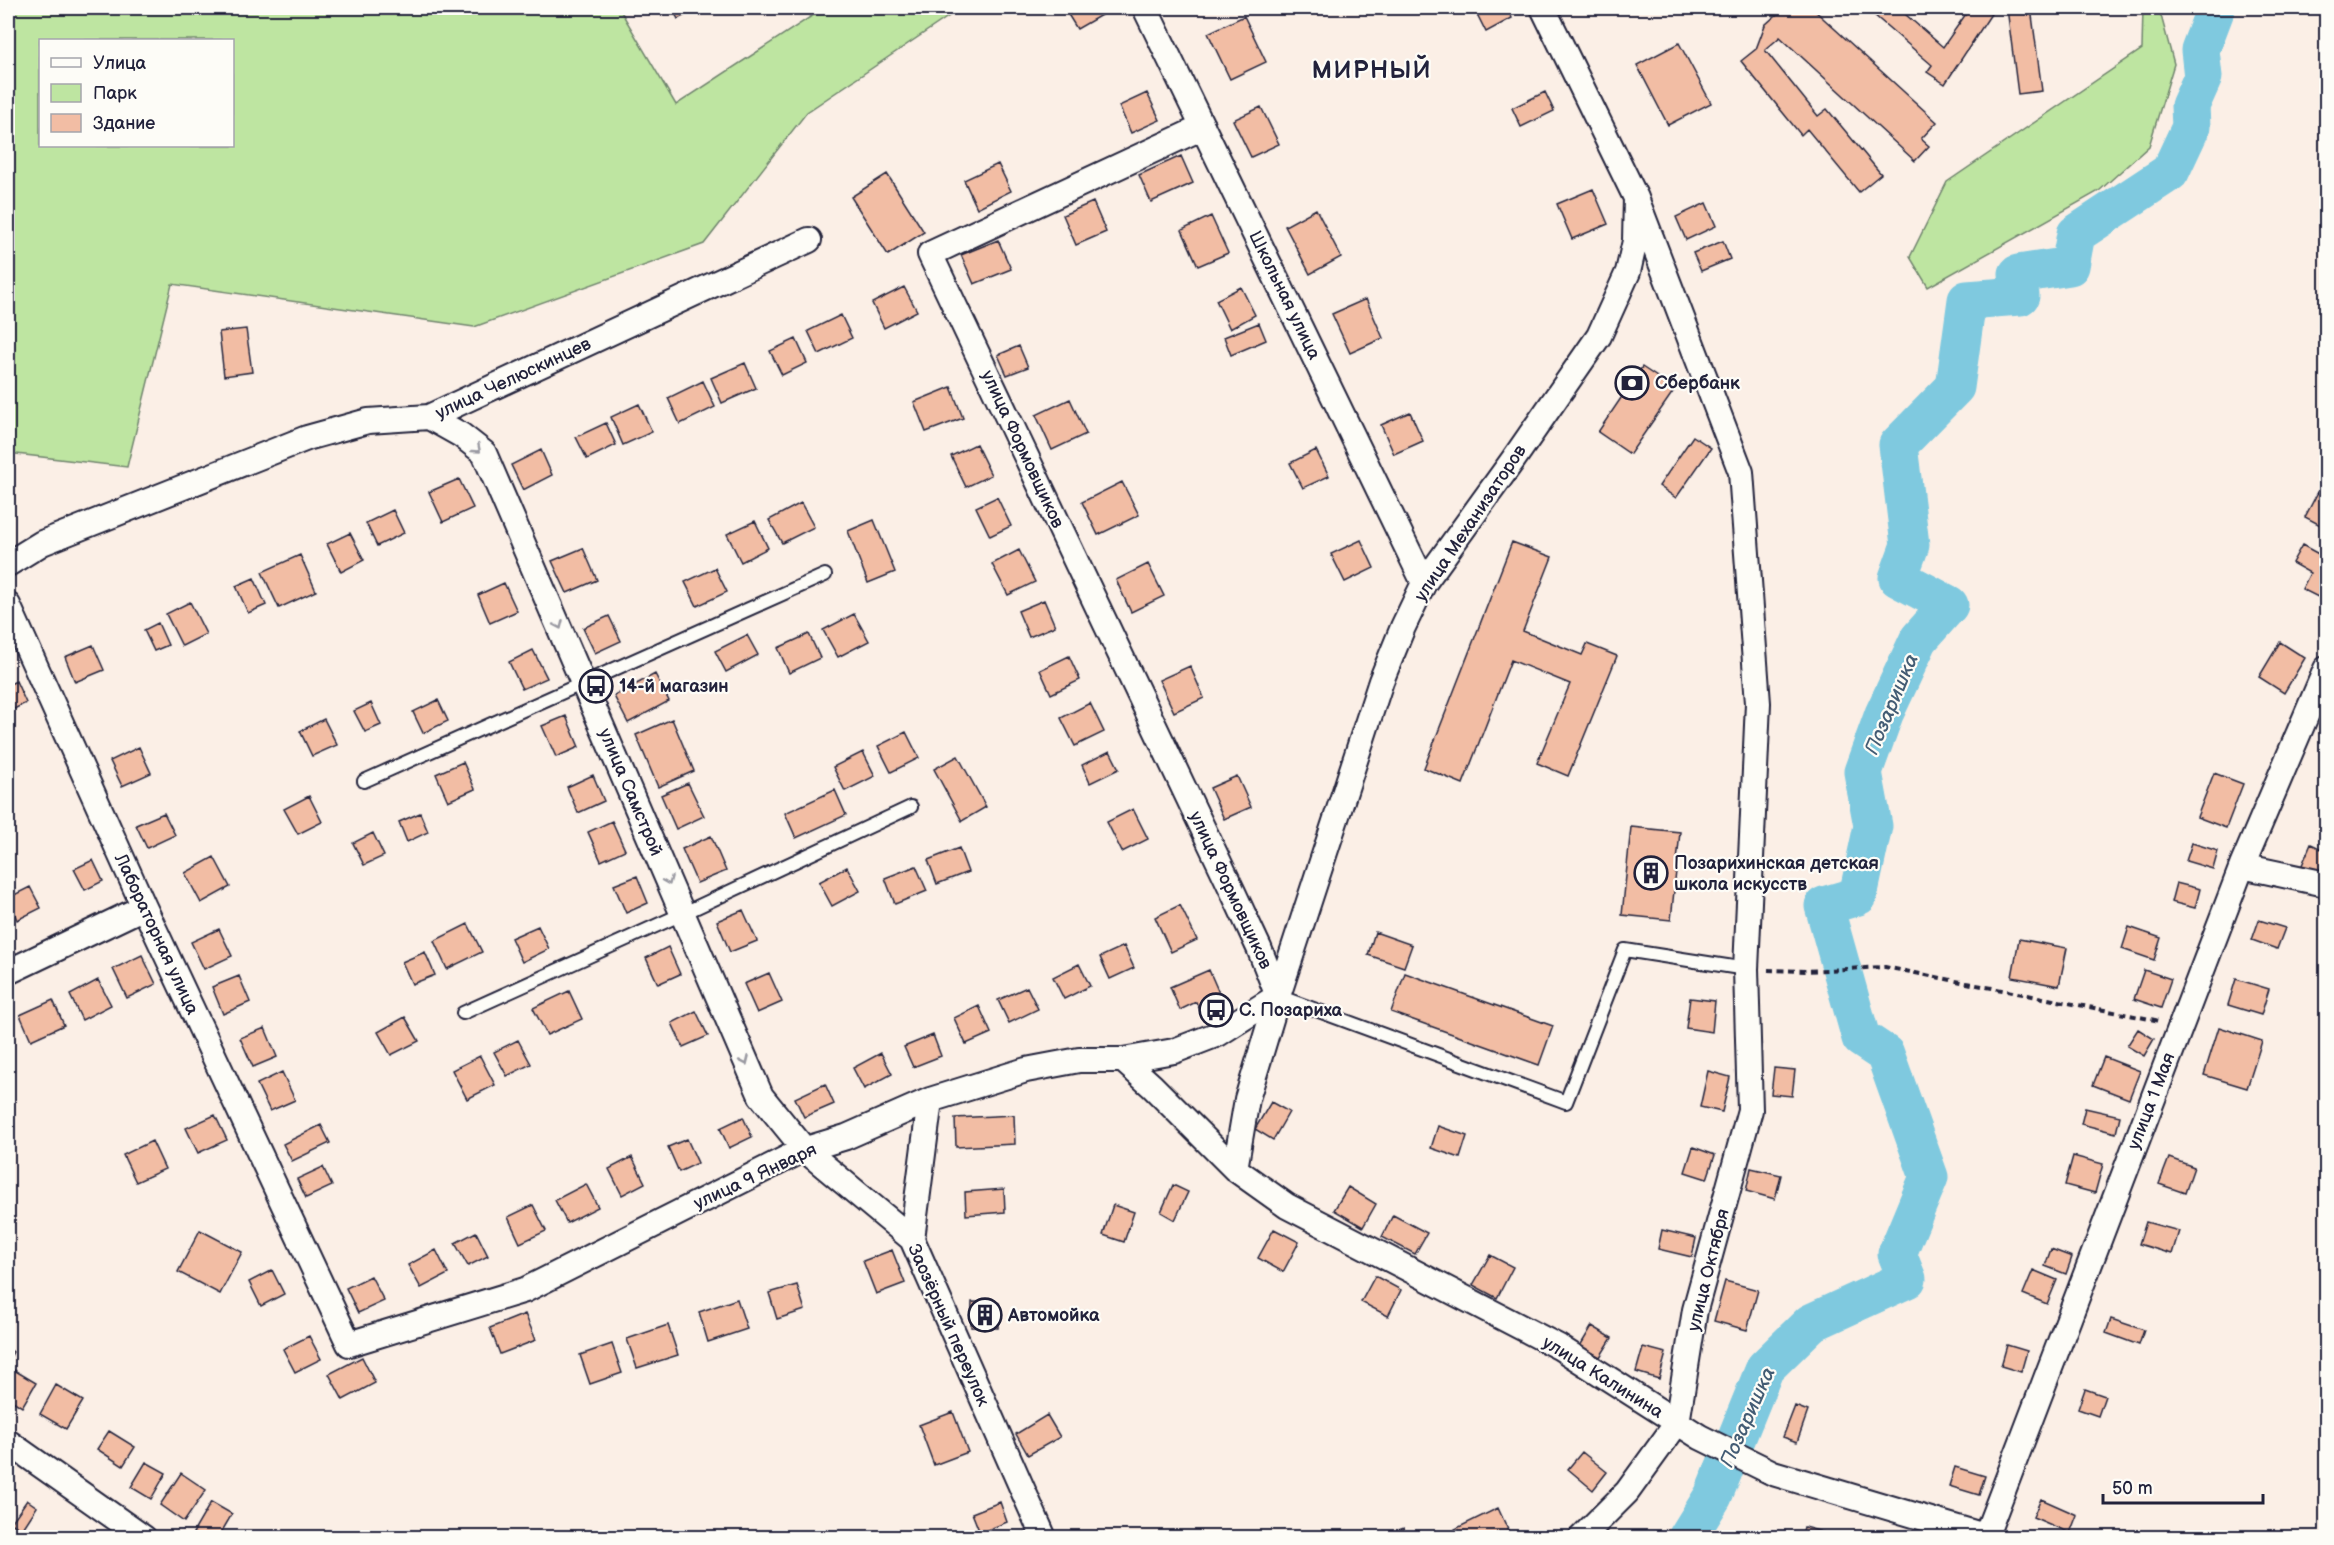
<svg xmlns="http://www.w3.org/2000/svg" width="2334" height="1545" font-family="'Balsamiq Sans',sans-serif">
<rect width="100%" height="100%" fill="#fbefe6"/>
<filter id="ink" filterUnits="userSpaceOnUse"><feTurbulence type="fractalNoise" baseFrequency=".0167" numOctaves="2"/><feDisplacementMap in="SourceGraphic" scale="12" xChannelSelector="R" yChannelSelector="G"/><feConvolveMatrix kernelMatrix="1 2 1 2 8 2 1 2 1" color-interpolation-filters="sRGB"/></filter>
<g filter="url(#ink)">
<path fill="#bee5a1" stroke="#70846e" stroke-width="1.5" fill-rule="evenodd" d="M8,8H619L676,105L824,8H961L807,112L704,244L474,327L172,284L127,467L8,453ZM40,40H232V146H40Z
M2143,8H2159L2174,64L2149,146L2099,191L1928,287L1910,257L1947,182L2142,49Z"/>
<g fill="none" stroke-linecap="round" stroke-linejoin="round">
<path stroke="#7fc9df" stroke-width="39" d="M1687,1538L1713,1496L1765,1368L1811,1323L1907,1279L1897,1254L1929,1177L1885,1054L1861,1038L1824,906L1858,896L1873,826L1863,772L1884,714L1919,639L1949,605L1898,578L1910,545L1898,445L1955,387L1967,300L2020,296L2018,274L2070,266L2076,234L2170,172L2191,127L2190,106L2203,77L2200,50L2216,8"/>
</g>
<path fill="#f2bda4" stroke="#22223b" stroke-width="1.5" d="M672,8H698L678,19Z
M1064,8H1109L1110,10L1077,29Z
M1474,8H1506L1512,18L1486,32Z
M1784,8H1815L1813,9L1937,122L1921,139L1929,146L1915,161L1780,37L1765,50L1818,116L1827,109L1881,174L1859,192L1807,129L1801,135L1741,61L1756,49L1765,25Z
M1866,8H1898L1943,47L1970,8H1981L1991,14L1945,84L1927,72L1932,65Z
M2007,8H2031L2042,91L2018,94Z
M1244,16L1266,62L1230,79L1208,33Z
M1679,43L1711,103L1668,125L1637,65Z
M1545,92L1554,111L1521,127L1512,108Z
M1147,93L1160,120L1131,133L1119,106Z
M1261,107L1279,144L1251,157L1233,120Z
M1181,156L1193,183L1151,202L1139,175Z
M998,164L1011,191L977,208L964,180Z
M887,174L924,232L888,255L851,197Z
M1593,189L1608,224L1572,239L1557,204Z
M1093,202L1106,232L1076,245L1063,215Z
M1706,203L1716,226L1686,240L1676,217Z
M1316,209L1341,257L1310,274L1285,226Z
M1211,216L1228,253L1198,266L1182,230Z
M998,240L1011,269L974,284L961,255Z
M1723,241L1730,259L1701,271L1693,253Z
M904,287L917,311L884,328L872,303Z
M1241,287L1255,315L1230,329L1216,300Z
M1366,299L1383,338L1350,353L1332,314Z
M841,315L852,338L819,354L808,331Z
M1259,323L1266,340L1231,355L1224,337Z
M246,329L252,372L224,376L219,332Z
M796,339L807,363L782,375L770,351Z
M1019,346L1028,367L1007,375L998,355Z
M745,363L756,388L722,403L711,378Z
M1642,367L1675,389L1630,454L1598,432Z
M703,381L715,407L680,424L668,398Z
M951,387L963,418L926,432L914,402Z
M1070,399L1086,434L1052,450L1036,415Z
M639,404L652,432L623,445L611,417Z
M1410,412L1423,441L1394,454L1381,425Z
M606,423L616,445L587,459L576,437Z
M1693,436L1711,448L1676,498L1659,486Z
M976,444L991,475L966,487L951,456Z
M541,450L552,475L523,490L511,465Z
M1316,450L1329,476L1303,488L1290,463Z
M459,479L473,508L443,522L429,492Z
M1122,482L1139,515L1098,535L1082,502Z
M2318,492L2326,497V528L2305,517Z
M997,497L1011,526L990,536L976,507Z
M801,503L814,527L782,543L769,520Z
M393,510L404,533L377,546L366,523Z
M874,520L895,572L868,583L848,531Z
M755,521L768,548L741,562L727,534Z
M350,533L364,560L341,572L327,544Z
M1361,540L1374,568L1345,582L1331,554Z
M1512,542L1552,557L1523,631L1582,655L1587,644L1617,656L1568,776L1537,763L1570,684L1511,660L1463,784L1424,768Z
M2302,545L2326,558V601L2302,589L2310,573L2292,563Z
M583,548L597,580L567,593L552,561Z
M1019,550L1035,582L1008,595L992,564Z
M300,555L316,591L279,608L262,572Z
M1148,564L1164,596L1131,612L1116,580Z
M715,568L727,592L697,606L685,582Z
M254,578L266,605L248,613L236,586Z
M504,583L517,611L490,623L478,595Z
M1044,600L1055,626L1029,637L1018,611Z
M190,602L206,634L182,646L166,614Z
M854,614L869,641L838,657L823,630Z
M609,616L621,641L595,653L583,628Z
M158,623L168,645L154,651L144,630Z
M809,634L820,658L789,673L778,648Z
M747,635L758,655L726,672L715,651Z
M2280,642L2305,658L2284,693L2259,677Z
M93,645L104,670L75,682L65,657Z
M533,650L547,678L522,689L509,662Z
M1069,656L1080,680L1051,694L1040,670Z
M1190,666L1204,698L1174,712L1159,680Z
M655,674L669,701L628,723L614,696Z
M16,681L26,703L8,712V685Z
M438,700L448,721L423,733L413,712Z
M371,703L381,725L365,732L354,711Z
M1090,703L1104,732L1075,746L1061,718Z
M566,716L579,747L556,757L542,726Z
M324,719L337,745L312,756L300,731Z
M672,719L694,771L658,787L636,735Z
M906,732L919,758L891,772L878,746Z
M139,747L151,773L122,786L110,761Z
M1110,751L1119,769L1090,783L1082,765Z
M863,752L875,776L845,791L833,767Z
M958,756L986,807L962,821L934,769Z
M463,762L475,789L448,801L436,774Z
M2214,773L2243,784L2226,828L2197,817Z
M593,775L604,801L578,813L567,787Z
M1237,776L1251,807L1224,819L1210,788Z
M688,783L704,816L676,829L661,795Z
M835,790L846,815L796,838L785,813Z
M309,796L322,822L298,834L284,809Z
M1133,809L1148,839L1122,852L1107,822Z
M164,813L175,835L147,848L136,825Z
M420,813L428,832L407,842L399,822Z
M612,821L625,850L601,861L588,832Z
M1631,827L1680,832L1671,920L1622,915Z
M373,833L384,856L364,865L353,843Z
M711,836L726,871L697,883L682,849Z
M2192,843L2218,851L2213,869L2186,861Z
M2311,844L2326,851V875L2302,865Z
M959,848L968,872L937,884L928,860Z
M214,857L230,887L201,903L185,873Z
M93,860L103,881L85,890L74,869Z
M916,866L927,891L895,904L885,878Z
M847,867L860,891L832,906L819,882Z
M637,876L648,903L626,913L614,885Z
M2176,883L2200,889L2195,908L2171,902Z
M30,887L41,908L17,920L8,898Z
M1180,905L1197,940L1171,952L1155,917Z
M743,910L757,941L730,952L717,921Z
M2259,920L2285,928L2277,949L2252,940Z
M468,924L482,952L447,969L434,941Z
M538,926L549,949L522,962L511,938Z
M2129,927L2161,938L2154,960L2122,949Z
M219,929L232,956L204,969L191,942Z
M1375,932L1412,945L1404,967L1368,955Z
M2019,939L2067,948L2059,986L2012,977Z
M1124,946L1134,968L1110,979L1100,957Z
M668,947L680,974L658,984L646,958Z
M425,952L435,975L412,984L402,962Z
M142,955L156,984L127,998L113,969Z
M1079,964L1090,986L1064,999L1053,977Z
M1209,970L1223,1002L1201,1012L1196,1002L1180,1010L1170,987Z
M2144,970L2171,979L2161,1008L2134,999Z
M769,973L782,1002L757,1013L744,984Z
M1405,973L1553,1026L1539,1065L1391,1012Z
M239,976L250,1002L223,1014L212,987Z
M2236,979L2269,989L2261,1015L2228,1005Z
M98,980L111,1005L82,1020L70,995Z
M1027,987L1038,1009L1009,1023L998,1000Z
M569,991L582,1019L547,1035L533,1008Z
M1690,998L1715,1001L1712,1032L1686,1028Z
M53,1000L64,1025L31,1040L20,1015Z
M979,1006L991,1033L966,1044L954,1018Z
M696,1011L708,1036L683,1047L672,1023Z
M405,1017L419,1041L391,1055L378,1032Z
M2219,1027L2262,1041L2247,1088L2204,1075Z
M265,1028L277,1057L253,1067L240,1038Z
M2138,1029L2154,1039L2144,1056L2127,1046Z
M933,1035L941,1056L913,1067L904,1047Z
M518,1040L531,1064L507,1076L494,1052Z
M881,1053L892,1074L864,1089L853,1068Z
M480,1056L495,1085L467,1099L452,1070Z
M2104,1057L2140,1071L2129,1099L2093,1085Z
M1774,1068L1795,1070L1792,1096L1771,1094Z
M1708,1071L1730,1077L1722,1112L1700,1107Z
M282,1072L295,1100L270,1111L257,1084Z
M825,1084L834,1104L804,1117L795,1098Z
M1271,1102L1289,1112L1273,1140L1255,1129Z
M2085,1108L2120,1116L2116,1133L2081,1124Z
M215,1115L227,1140L198,1153L186,1128Z
M1014,1115L1015,1144L956,1147L955,1118Z
M743,1117L752,1137L729,1148L720,1128Z
M321,1125L330,1143L292,1161L283,1144Z
M1438,1126L1467,1136L1460,1158L1431,1148Z
M687,1139L698,1163L679,1172L668,1147Z
M152,1141L165,1169L136,1182L123,1155Z
M1693,1147L1715,1155L1707,1179L1685,1172Z
M2073,1156L2103,1164L2095,1193L2065,1185Z
M632,1157L645,1183L622,1195L609,1169Z
M2169,1158L2194,1167L2185,1193L2159,1184Z
M323,1167L332,1186L306,1198L297,1179Z
M1751,1168L1781,1175L1775,1199L1746,1191Z
M586,1184L598,1207L567,1223L555,1200Z
M1173,1185L1188,1192L1175,1220L1161,1212Z
M1348,1187L1376,1204L1363,1227L1334,1210Z
M1004,1189L1005,1212L966,1215L965,1192Z
M533,1205L546,1231L520,1243L508,1217Z
M1113,1205L1134,1212L1124,1242L1103,1235Z
M1393,1215L1427,1233L1415,1254L1382,1237Z
M2146,1222L2179,1231L2172,1254L2139,1244Z
M1274,1229L1299,1242L1283,1272L1258,1258Z
M200,1230L242,1252L220,1294L178,1272Z
M1662,1230L1696,1238L1692,1257L1658,1249Z
M476,1232L488,1256L468,1266L455,1243Z
M2051,1249L2072,1257L2066,1274L2045,1266Z
M436,1250L448,1274L421,1288L408,1265Z
M892,1250L905,1283L876,1294L863,1261Z
M1490,1255L1513,1267L1497,1298L1473,1285Z
M272,1270L284,1294L261,1306L249,1282Z
M2033,1270L2057,1280L2047,1304L2023,1294Z
M371,1276L384,1301L358,1313L346,1288Z
M1375,1276L1401,1290L1388,1316L1361,1302Z
M1725,1281L1758,1290L1747,1330L1714,1321Z
M797,1285L805,1310L777,1319L769,1293Z
M737,1299L747,1329L708,1342L699,1312Z
M972,1302L999,1303L998,1328L971,1327Z
M525,1314L536,1340L500,1354L490,1328Z
M2111,1319L2144,1330L2139,1345L2106,1333Z
M668,1325L678,1355L637,1368L627,1339Z
M1592,1326L1612,1338L1600,1357L1580,1346Z
M309,1336L321,1359L295,1372L283,1349Z
M612,1344L622,1373L590,1384L580,1355Z
M2007,1345L2027,1351L2021,1372L2001,1366Z
M1643,1347L1666,1353L1659,1379L1636,1372Z
M8,1348L13,1352L8,1361Z
M362,1357L375,1383L343,1400L329,1374Z
M14,1370L36,1383L22,1407L8,1398V1382Z
M56,1385L83,1401L66,1429L40,1414Z
M2085,1389L2105,1396L2098,1416L2078,1409Z
M1795,1406L1808,1411L1797,1442L1783,1437Z
M953,1412L968,1452L934,1465L919,1425Z
M1047,1415L1060,1437L1028,1455L1016,1434Z
M109,1431L135,1447L123,1466L97,1449Z
M1582,1452L1607,1472L1593,1490L1568,1469Z
M146,1462L166,1473L151,1499L131,1487Z
M1955,1467L1985,1476L1979,1495L1949,1486Z
M181,1473L206,1490L184,1522L160,1505Z
M2041,1499L2077,1515L2070,1533L2033,1517Z
M27,1500L37,1507L22,1530L11,1523Z
M211,1502L232,1514L218,1538H202L193,1533Z
M1000,1502L1007,1522L980,1533L972,1513Z
M1498,1508L1509,1532L1497,1538H1459L1455,1529Z
M1804,1527L1826,1533L1825,1538H1801Z
M1404,1528L1407,1538H1377Z"/>
<g fill="none" stroke-linecap="round" stroke-linejoin="round">
<g stroke="#22223b" stroke-width="16">
<path id="lane" d="M364,781L825,575
M1278,996L1566,1102L1625,950L1746,969
M463,1013L682,914L911,807"/>
</g>
<g stroke="#22223b" stroke-width="28">
<path id="street" d="M1145,8L1424,583
M1203,127L930,254L1226,877L1259,948L1278,996
M429,417L461,435L484,453L761,1096L805,1150L912,1239L1044,1538
M8,564L42,543L307,438L368,421L429,417L809,240
M8,605L144,907L349,1344L525,1290L803,1150L846,1137L930,1100L1026,1070L1079,1060H1123L1174,1051L1218,1034L1278,996
M2242,866L2326,884
M8,972L144,907
M1123,1060L1152,1086L1235,1169L1287,1206L1559,1347L1700,1437L1773,1473L1991,1538
M1235,1169L1247,1099L1278,996L1381,681L1403,627L1424,583L1513,460L1599,336L1628,272L1635,241L1636,198L1543,8
M912,1239L930,1100
M8,1442L144,1538
M1581,1538L1627,1492L1677,1423L1695,1310L1750,1110L1746,969L1758,703L1741,472L1636,198
M1985,1538L2242,866L2326,669"/>
</g>
<path stroke="#22223b" stroke-width="4" stroke-dasharray="6 4.5" stroke-linecap="butt" d="M1768,970L1805,971L1885,967L2160,1021"/>
<use href="#lane" stroke="#fdfcf7" stroke-width="12"/>
<use href="#street" stroke="#fdfcf7" stroke-width="24"/>
</g>
<defs><path id="oneway-chevron" d="M-2-3.5L2.5 0L-2 3.5" fill="none" stroke-width="1.6" stroke-linecap="round" stroke-linejoin="round" transform="scale(1.5)"/></defs>
<g stroke="#9a9aa2">
<use href="#oneway-chevron" transform="translate(477 449) rotate(41)"/>
<use href="#oneway-chevron" transform="translate(559 625) rotate(66)"/>
<use href="#oneway-chevron" transform="translate(668 881) rotate(67)"/>
<use href="#oneway-chevron" transform="translate(745 1061) rotate(66)"/>
</g>
</g>
<defs>
<g id="bank-ring" transform="scale(1.725)"><circle r="9.5" fill="#fdfcf7" stroke="#22223b" stroke-width="1.5"/><path d="M-6-4H6V4H-6ZM0-2.3a2.3 2.3 0 1 0 0 4.6a2.3 2.3 0 1 0 0-4.6Z" fill="#22223b"/></g>
<g id="bus-ring" transform="scale(1.725)"><circle r="9.5" fill="#fdfcf7" stroke="#22223b" stroke-width="1.5"/><path d="M-5-6H5V4H4V6H2V4H-2V6H-4V4H-5ZM-3.5-4V0h7V-4ZM-3.5 1.2v1.5H-2V1.2ZM2 1.2v1.5H3.5V1.2Z" fill="#22223b"/></g>
<g id="building-ring" transform="scale(1.725)"><circle r="9.5" fill="#fdfcf7" stroke="#22223b" stroke-width="1.5"/><path d="M-4-6H4V6H1V3H-1V6H-4ZM-2.5-4.3h1.7v1.8h-1.7ZM.8-4.3h1.7v1.8H.8ZM-2.5-1h1.7V.8h-1.7ZM.8-1h1.7V.8H.8Z" fill="#22223b"/></g>
</defs>
<g fill-rule="evenodd">
<use href="#bank-ring" x="1632" y="383"/>
<use href="#bus-ring" x="596" y="686"/>
<use href="#building-ring" x="1651" y="873"/>
<use href="#bus-ring" x="1216" y="1010"/>
<use href="#building-ring" x="985" y="1315"/>
</g>
<g text-anchor="middle" stroke-width="4.5" stroke-linejoin="round" paint-order="stroke">
<g font-size="18" fill="#22223b" stroke="#fdfcf7">
<text transform="translate(1285 295) rotate(64)" y="6">Школьная улица</text>
<text transform="translate(513 378) rotate(-25)" y="6">улица Челюскинцев</text>
<text transform="translate(1023 449) rotate(65)" y="6">улица Формовщиков</text>
<text transform="translate(1470 523) rotate(-56)" y="6">улица Механизаторов</text>
<text transform="translate(631 792) rotate(67)" y="6">улица Самстрой</text>
<text transform="translate(1231 890) rotate(65)" y="6">улица Формовщиков</text>
<text transform="translate(157 934) rotate(65)" y="6">Лабораторная улица</text>
<text transform="translate(2151 1101) rotate(-69)" y="6">улица 1 Мая</text>
<text transform="translate(755 1176) rotate(-25)" y="6">улица 9 Января</text>
<text transform="translate(1708 1270) rotate(-76)" y="6">улица Октября</text>
<text transform="translate(949 1325) rotate(66)" y="6">Заозёрный переулок</text>
<text transform="translate(1603 1377) rotate(32)" y="6">улица Калинина</text>
</g>
<g font-size="18" font-weight="bold" fill="#22223b" stroke="#fdfcf7" text-anchor="start">
<text x="1655" y="389">Сбербанк</text>
<text x="619" y="692">14-й магазин</text>
<text x="1674" y="869">Позарихинская детская<tspan x="1674" dy="21">школа искусств</tspan></text>
<text x="1239" y="1016">С. Позариха</text>
<text x="1008" y="1321">Автомойка</text>
</g>
<g font-size="20" font-style="italic" fill="#435c74" stroke="#fdfcf7">
<text transform="translate(1891 704) rotate(-67)" y="7">Позаришка</text>
<text transform="translate(1747 1417) rotate(-66)" y="7">Позаришка</text>
</g>
<g font-size="24" font-weight="bold" letter-spacing="1.5" fill="#22223b" stroke="#fdfcf7">
<text x="1372" y="78">МИРНЫЙ</text>
</g>
</g>
<rect width="2334" height="1545" fill="none" stroke="#fdfcf7" stroke-width="30"/>
<rect x="15" y="15" width="2304" height="1515" fill="none" stroke="#22223b" stroke-width="2" filter="url(#ink)"/>
<rect x="39" y="39" width="195" height="108" fill="#fdfcf7" stroke="#a5a5ac" stroke-width="1.5"/>
<rect x="51" y="58" width="30" height="9" fill="#fdfcf7" stroke="#a5a5ac" stroke-width="1.5"/>
<text x="93" y="69" font-size="18" fill="#22223b">Улица</text>
<rect x="51" y="84" width="30" height="18" fill="#bee5a1" stroke="#a5a5ac" stroke-width="1.5"/>
<text x="93" y="99" font-size="18" fill="#22223b">Парк</text>
<rect x="51" y="114" width="30" height="18" fill="#f2bda4" stroke="#a5a5ac" stroke-width="1.5"/>
<text x="93" y="129" font-size="18" fill="#22223b">Здание</text>
<path d="M2103 1494v9h160v-9" fill="none" stroke="#22223b" stroke-width="3"/>
<text x="2112" y="1494" font-size="18" fill="#22223b" stroke="#fdfcf7" stroke-width="4.5" paint-order="stroke">50 m</text>
</svg>
